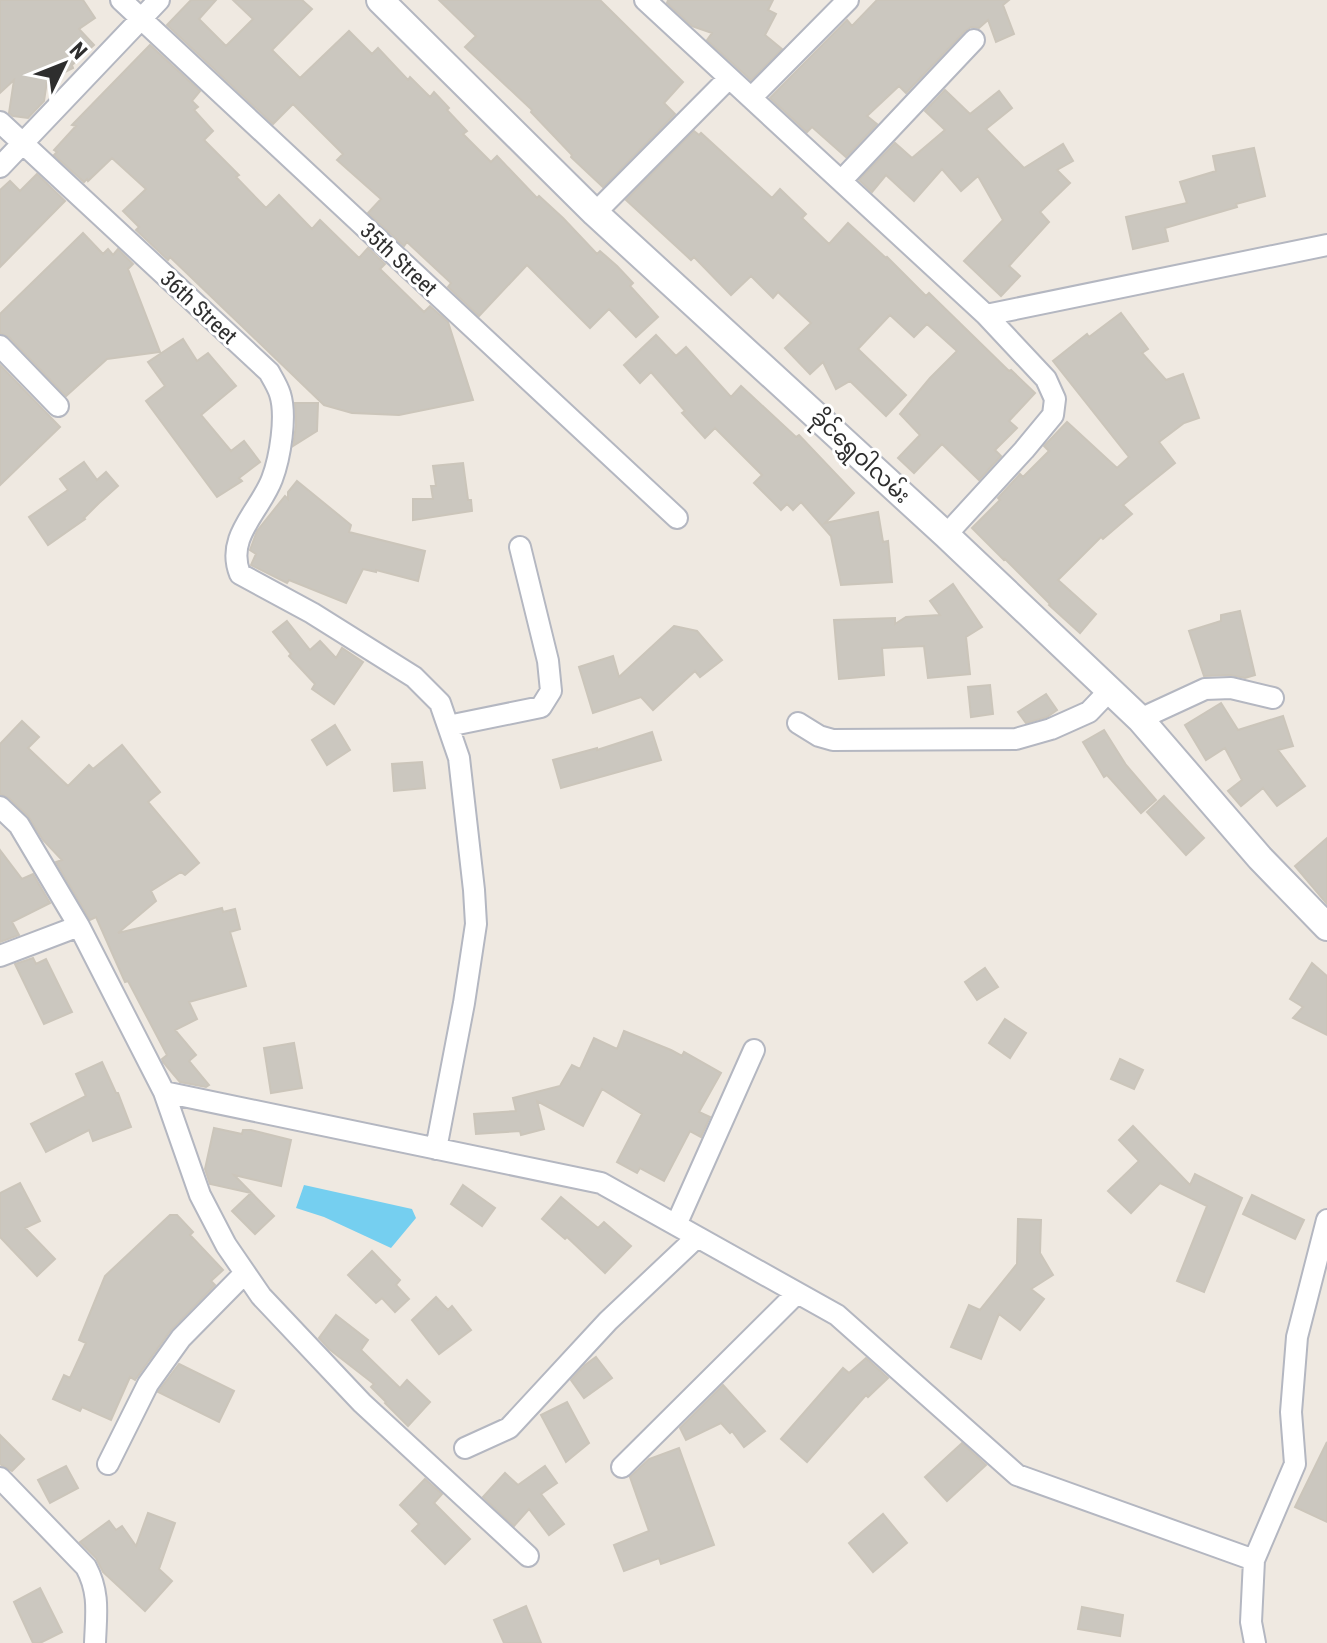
<svg xmlns="http://www.w3.org/2000/svg" width="1327" height="1643" font-family="'Roboto Condensed','Noto Sans Myanmar',sans-serif">
<rect width="100%" height="100%" fill="#efe9e1"/>
<path fill="#75cff0" d="M304,1185L412,1209L416,1218L391,1248L324,1217L296,1208Z"/>
<path fill="#cbc7bf" stroke="#cbc5ba" stroke-width="2" d="M0,0H83L95,18L79,29L94,45L72,65L73,68L47,81L44,101L28,118L13,116L9,113L14,80L0,93Z
M191,0H216L199,19L226,46L253,19L233,0H302L312,9L272,50L300,78L349,31L372,54L378,48L408,80L410,77L430,97L434,92L449,108L447,110L467,131L463,134L491,162L497,156L537,198L539,196L563,218L597,254L600,251L617,266L633,283L630,286L658,317L636,337L609,309L590,328L527,265L479,316L448,287L451,283L407,242L404,246L368,213L381,199L337,160L343,154L293,104L273,124L167,25Z
M439,0H600L683,82L664,103L675,114L603,187L571,157L572,155L531,112L532,110L465,47L476,36Z
M668,0H773L768,10L776,14L765,35L782,49L751,80L707,40L712,33L692,26L667,3Z
M877,0H1009L1003,5L1014,34L996,42L988,20L979,28L971,27L965,31L906,93L899,86L867,116L877,124L846,157L812,127L807,132L770,98L847,20L852,26Z
M150,45L200,91L192,101L198,107L194,110L213,131L204,140L239,175L236,177L266,208L279,195L312,229L320,220L359,258L368,248L385,264L380,269L424,312L430,306L448,322L473,400L399,415L352,413L324,405L170,257L168,260L136,230L139,227L123,211L146,189L112,158L88,181L87,179L84,182L54,155L57,152L54,150L76,126L72,125Z
M945,90L970,114L999,91L1012,108L986,129L1024,168L1063,144L1073,161L1057,170L1070,183L1040,212L1049,222L1009,266L1020,276L1001,296L964,261L1003,220L978,176L961,191L942,169L914,201L886,175L872,192L859,180L895,143L912,158L945,130L925,111Z
M694,131L699,135L701,133L772,198L780,189L806,214L802,218L829,244L848,223L886,258L887,257L926,296L929,293L1009,371L1011,370L1035,393L1009,421L1017,428L995,450L1001,456L979,480L942,444L914,473L898,458L920,435L900,414L930,378L957,351L927,324L914,337L890,315L858,349L906,395L886,416L850,381L836,389L823,362L810,374L785,348L811,323L778,292L773,298L751,276L731,295L694,257L691,260L626,200Z
M1254,148L1265,196L1236,204L1237,207L1165,228L1168,241L1133,249L1126,217L1187,203L1180,182L1216,171L1213,156Z
M37,174L65,201L0,267V190L10,181L20,191Z
M83,233L103,254L108,249L113,255L118,249L133,264L128,269L160,352L107,359L66,396L9,337L0,333V314Z
M1121,313L1148,349L1142,353L1166,380L1183,374L1199,418L1184,423L1159,442L1175,463L1123,505L1132,514L1103,539L1101,537L1058,580L1096,614L1080,633L1049,605L1050,604L1005,559L1004,560L972,528L1000,500L998,498L1020,474L1023,477L1049,451L1044,446L1067,422L1117,468L1129,457L1053,361L1087,334L1089,337Z
M656,335L676,356L686,347L731,397L741,386L796,437L799,435L854,493L825,523L878,512L883,542L888,541L892,582L841,585L831,536L801,502L793,510L787,504L781,510L754,483L762,475L715,428L705,438L682,413L685,411L651,372L640,383L624,365Z
M183,339L197,361L208,353L236,386L201,415L231,451L244,441L260,462L239,478L242,481L217,497L146,401L165,386L148,362Z
M0,365L60,427L0,485Z
M295,403H318L317,431L293,446L296,425Z
M84,462L97,480L106,472L118,486L99,503L84,518L85,519L48,545L29,517L68,490L60,479Z
M463,463L468,500H471L472,511L413,520V499H433L431,486H436L433,466Z
M297,481L351,525L349,532L425,551L418,581L376,570V572L363,569L346,603L289,580L287,583L251,565L256,554L250,550L257,531L285,496L288,499V492Z
M953,584L982,627L966,637L970,674L928,678L924,646L882,648L884,675L839,679L834,620L895,618V624L906,617L940,615L930,601Z
M1240,611L1255,675L1245,678L1230,675L1204,676L1189,631L1221,621V615Z
M287,621L310,650L320,641L336,658L342,648L363,662L334,704L312,689L315,684L289,656L291,654L273,632Z
M674,626L697,631L722,660L700,677L695,671L653,710L641,697L593,713L579,667L613,656L619,677Z
M990,685L993,714L971,717L968,687Z
M1046,694L1057,710L1047,717L1026,723L1018,712Z
M1221,703L1238,730L1283,716L1293,746L1278,750L1305,786L1277,806L1263,788L1241,806L1228,791L1242,780L1225,748L1206,760L1185,725Z
M22,721L39,737L28,748L68,786L89,765L93,769L122,745L160,792L148,802L199,863L185,875L181,872L151,891L156,901L118,933L222,908L223,912L235,909L240,929L230,932L246,986L189,1002L197,1019L175,1030L196,1055L189,1061L209,1085L206,1087L180,1082L163,1062L162,1059L167,1055L128,981L125,982L96,917L90,920L56,862L62,860L43,840L28,816L9,798L0,794V744Z
M335,725L350,750L327,765L312,740Z
M1104,730L1126,765L1156,800L1141,813L1107,775L1104,777L1083,742Z
M652,732L661,760L561,788L553,760L597,748V750Z
M422,762L425,788L394,791L392,764Z
M1164,796L1204,838L1186,855L1147,812Z
M1327,838V904L1295,866Z
M0,850L22,879L33,874L50,903L12,922L19,935L0,942Z
M33,958L36,964L46,959L72,1012L44,1024L15,964Z
M1312,963L1327,976V1035L1293,1018L1303,1007L1290,999Z
M985,968L998,987L977,1000L965,982Z
M1005,1019L1026,1033L1010,1058L989,1043Z
M624,1031L671,1050L682,1056L684,1052L721,1073L699,1112L710,1117L701,1137L690,1131L664,1181L640,1168L637,1173L617,1162L642,1114L602,1089L583,1126L537,1101L544,1129L521,1135L520,1131L476,1134L474,1114L516,1111L513,1098L560,1086L572,1065L580,1069L594,1038L617,1049Z
M294,1043L302,1088L271,1093L264,1048Z
M1120,1059L1143,1070L1134,1089L1111,1079Z
M102,1062L116,1093H118L131,1127L93,1141L89,1130L46,1152L31,1124L86,1096L76,1074Z
M1133,1126L1190,1185L1195,1174L1242,1198L1204,1292L1177,1281L1207,1206L1160,1183L1131,1213L1108,1191L1139,1161L1119,1140Z
M214,1128L242,1134L243,1130H251L291,1140L281,1186L234,1175L274,1216L255,1234L232,1211L251,1193L210,1184L205,1169Z
M20,1183L40,1221L25,1228L55,1259L37,1276L0,1237V1193Z
M463,1185L495,1208L482,1226L451,1204Z
M1252,1195L1304,1220L1295,1239L1243,1214Z
M561,1197L598,1228L604,1222L631,1246L605,1273L567,1237L565,1239L542,1219Z
M170,1215H177L193,1232L190,1235L223,1270L211,1281L215,1285L171,1330L135,1380L130,1377L111,1420L82,1407L80,1411L53,1399L64,1375L70,1378L86,1343L79,1340L105,1276Z
M1018,1219L1041,1220L1040,1253L1053,1275L1031,1289L1044,1299L1020,1330L999,1314L981,1359L951,1347L969,1305L980,1310L1017,1264Z
M372,1251L400,1280L396,1285L409,1299L395,1312L382,1298L376,1303L348,1275Z
M436,1297L448,1310L452,1306L471,1330L439,1354L412,1320Z
M336,1315L368,1340L361,1350L400,1388L407,1380L430,1402L408,1426L385,1403L386,1402L371,1387L374,1384L329,1349L319,1338Z
M596,1357L612,1378L584,1398L571,1380L585,1365Z
M866,1358L888,1378L868,1397L866,1395L807,1462L781,1439L843,1368L849,1373Z
M179,1364L234,1391L219,1422L158,1392Z
M723,1385L765,1431L744,1447L732,1431L730,1433L721,1423L686,1440L680,1428Z
M567,1402L589,1443L566,1462L541,1415Z
M0,1435L24,1459L12,1471L0,1464Z
M1327,1442V1522L1295,1507Z
M962,1443L986,1465L947,1501L925,1477Z
M679,1448L714,1545L661,1564L659,1558L624,1571L614,1545L649,1531L630,1477L649,1459Z
M66,1466L78,1488L50,1503L38,1480Z
M545,1466L557,1483L541,1494L564,1524L549,1535L529,1509L514,1526L483,1497L505,1473L518,1485Z
M425,1479L442,1494L434,1503L470,1539L445,1564L412,1531L419,1524L400,1505Z
M148,1513L175,1523L159,1569L172,1581L145,1611L103,1572L96,1558L80,1542L109,1521L116,1530L122,1526L136,1546Z
M883,1514L907,1543L873,1572L849,1543Z
M40,1588L62,1632L40,1643H33L14,1602Z
M526,1606L541,1643H504L494,1620Z
M1082,1607L1123,1615L1120,1636L1078,1629Z"/>
<g fill="none" stroke-linecap="round" stroke-linejoin="round">
<g stroke="#b4b7c1" stroke-width="24">
<path id="minor" d="M121,0L677,518
M645,0L986,315L1046,379L1055,399L1053,415L1024,450L946,535
M751,98L848,0
M0,122L269,372C273,379 278,387 280,394C287,416 280,458 272,479C260,511 225,537 240,574L312,613L414,677L440,703L459,758L474,890L476,924L464,1003L436,1149
M0,167L159,0
M841,181L974,40
M595,213L729,78
M986,315L1327,245
M0,346L58,406
M1140,719L1205,689L1231,688L1273,698
M798,723L819,736L833,740L1016,739L1051,729L1089,712L1110,690
M448,726L541,707L551,691L548,661L520,547
M0,807L19,825L79,926L164,1092L200,1195L226,1245L261,1296L362,1403L528,1556
M0,956L79,926
M164,1092L601,1183L837,1315L1017,1475L1254,1560
M676,1225L754,1050
M465,1448L509,1428L608,1321L697,1237
M108,1464L148,1384L181,1338L245,1273
M622,1467L797,1293
M0,1478L86,1567C100,1593 96,1615 95,1643
M1255,1643L1251,1622L1254,1560L1295,1464L1291,1412L1297,1337L1327,1220"/>
</g>
<g stroke="#b4b7c1" stroke-width="30">
<path id="tertiary" d="M380,0L595,213L946,535L1140,719L1260,858L1327,927"/>
</g>
<use href="#minor" stroke="#fff" stroke-width="20"/>
<use href="#tertiary" stroke="#fff" stroke-width="26"/>
</g>
<g text-anchor="middle" stroke-width="6" stroke-linejoin="round" paint-order="stroke">
<g font-size="22" fill="#2e2e2e" stroke="#fff">
<text transform="translate(399 259) rotate(43)" y="8">35th Street</text>
<text transform="translate(199 307) rotate(43)" y="8">36th Street</text>
<text transform="translate(861 456) rotate(43)" y="8">ခိုင်ရွှေဝါလမ်း</text>
</g>
</g>
<g transform="translate(64 64) rotate(47)" stroke="#ffffff" stroke-width="6" paint-order="stroke">
<path d="M0-6L14 30L0 20L-14 30Z" fill="#2e2e2e"/>
<text y="-12" font-size="22" font-weight="bold" text-anchor="middle" fill="#2e2e2e">N</text>
</g>
</svg>
